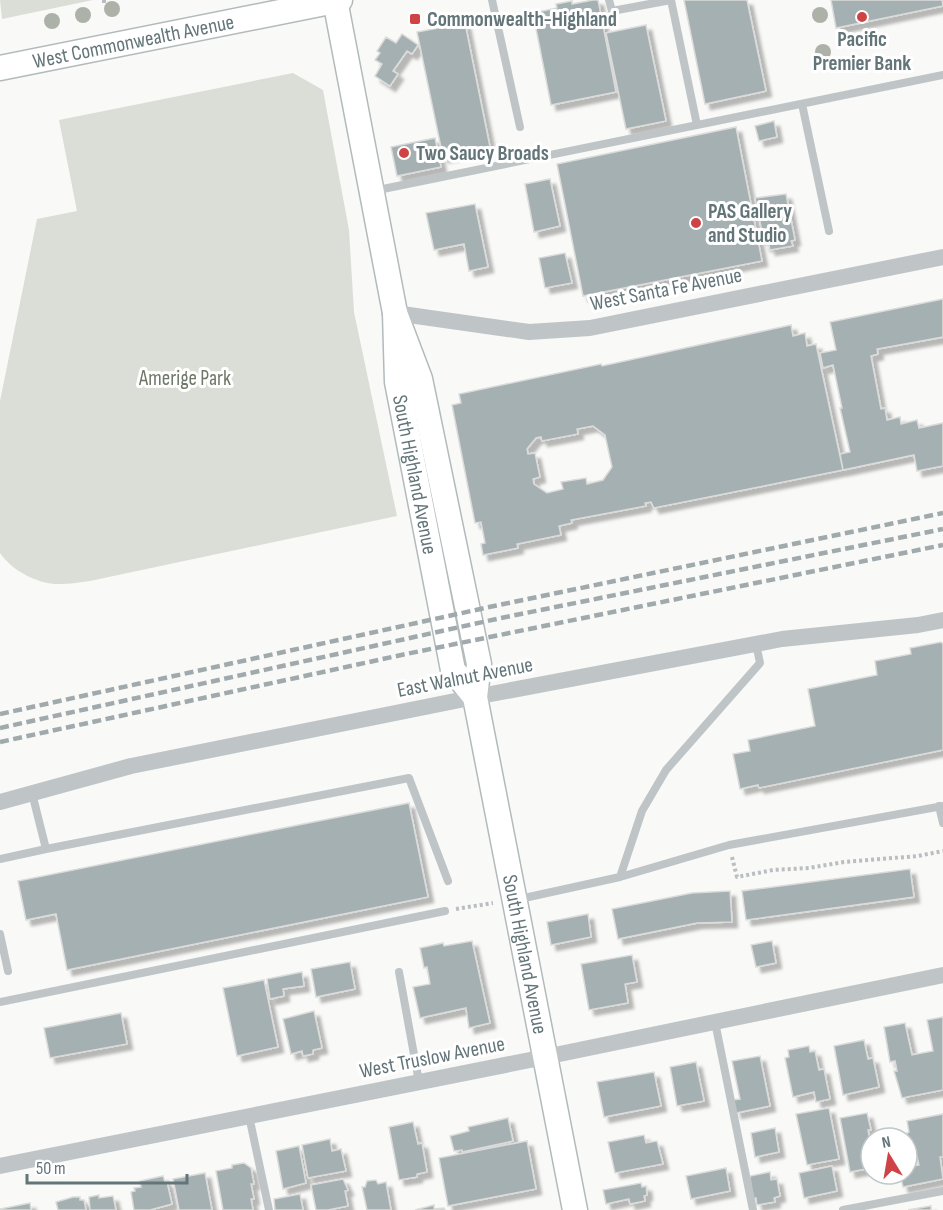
<svg xmlns="http://www.w3.org/2000/svg" width="943" height="1210" font-family="'Sofia Sans Condensed',sans-serif">
<defs>
<filter id="shadow"><feDropShadow dx="5.5" dy="5.5" stdDeviation="1.5" flood-color="#0004"/></filter>
</defs>
<rect width="100%" height="100%" fill="#f9f9f8"/>
<path fill="#dbded7" d="M0,0H93L2,19Z
M293,73L323,90L349,230L354,312L397,516L90,581C80,582 71,584 61,584C39,585 12,571 0,553V401L37,219L77,211L59,120Z"/>
<path fill="#a4b0b2" stroke="#dbdbda" stroke-width="1.5" fill-rule="evenodd" filter="url(#shadow)" d="M593,0H598L616,92L551,105L533,13L557,8L556,4L572,1V4Z
M684,0H747L766,91L705,104Z
M831,0H942L943,6L836,28Z
M465,23L490,147L443,157L417,32Z
M646,25L666,121L626,129L606,33Z
M402,34L418,45L412,54L407,51L393,71L398,74L390,86L375,76L382,64L375,60L380,53L377,51L386,37L396,43Z
M774,121L777,137L759,141L755,126Z
M736,127L762,261L583,296L557,164Z
M435,138L441,167L397,176L391,147Z
M550,179L560,226L534,232L525,184Z
M786,194L795,240L791,241L793,246L770,250L769,245L765,246L755,198Z
M475,204L488,267L469,271L464,244L434,250L426,213Z
M565,253L572,283L545,288L539,258Z
M943,299V337L877,349L878,354L871,356L881,409L885,408L887,420L900,417L901,424L917,420L919,428L943,423V466L917,471L914,455L843,470L840,454L850,452L840,408H842L833,365L823,368L820,353L836,350L830,322Z
M791,325L793,336L805,333L807,346L816,344L843,470L654,508L651,502L645,503L646,506L571,520L572,523L559,526L561,535L517,544L518,548L483,555L481,544L485,543L481,522L475,523L452,405L461,403L459,394L601,364L602,366ZM593,426L605,435L612,467L603,480L587,484L586,478L561,482L563,489L547,493L534,484L533,479L540,477L535,453L528,454L527,449L536,438L541,437L542,441L578,434L577,429Z
M941,642L943,644V750L759,788L758,785L740,789L733,754L750,751L748,740L815,726L808,689L877,675L875,661L911,654L910,648Z
M409,803L428,897L67,970L56,914L26,920L18,881Z
M910,869L914,897L746,920L742,891Z
M730,891L732,922L697,923L618,939L612,909L692,893Z
M588,914L591,937L551,945L547,922Z
M472,941L490,1023L469,1028L466,1008L420,1018L413,987L430,984L427,967L424,968L420,948L443,943L444,946Z
M772,941L776,963L756,967L751,945Z
M632,955L637,982L625,984L628,1003L589,1010L581,964Z
M350,962L355,989L316,997L311,969Z
M302,972L304,986L283,989L284,996L270,999L267,979Z
M264,980L278,1047L237,1056L223,988Z
M314,1011L322,1048L313,1050V1054L303,1056L302,1051L291,1054L283,1019Z
M121,1013L127,1044L50,1058L44,1028Z
M943,1017V1090L902,1098L894,1071H897L895,1061L890,1062L884,1027L905,1023L912,1055L933,1051L927,1020Z
M864,1040L868,1059L873,1058L879,1087L843,1095L834,1046Z
M809,1046L810,1052L815,1051L819,1070L824,1069L830,1099L816,1102L814,1092L793,1097L785,1058L789,1057L788,1050Z
M760,1056L770,1106L736,1113L733,1100L740,1099L732,1061Z
M696,1062L704,1101L677,1106L670,1067Z
M654,1072L661,1106L604,1117L597,1082Z
M829,1108L839,1159L807,1165L796,1114Z
M867,1113L871,1130H868L871,1146V1168L850,1172L840,1118Z
M943,1114V1157H940L943,1179L903,1187L900,1174H907V1164L909,1167L919,1165L917,1157L912,1158L907,1133L909,1132L907,1121Z
M508,1118L513,1141L462,1152V1150L454,1151L450,1136L469,1131L468,1127Z
M413,1122L418,1144L422,1143L427,1172L417,1174V1177L399,1180L389,1127Z
M775,1128L779,1152L755,1157L751,1133Z
M644,1135L646,1143L657,1141L663,1164L615,1173L608,1142Z
M330,1139L332,1151L341,1149L346,1171L308,1178L302,1145Z
M527,1141L536,1189L448,1206L439,1158Z
M299,1146L306,1183L283,1189L276,1151Z
M244,1163L251,1168L254,1184H251L254,1199H251L253,1210H223L216,1171L232,1168V1165Z
M832,1166L837,1191L804,1198L799,1173Z
M726,1168L730,1191L691,1199L686,1176Z
M770,1172L771,1180L777,1179L780,1196L774,1198L775,1202L757,1205L756,1198H752L750,1176Z
M205,1173L212,1210H179L173,1179Z
M163,1176L165,1182H167L172,1204L150,1210H134L131,1192L135,1191L134,1188L141,1187L140,1181Z
M343,1179L348,1190L345,1191L348,1206L328,1210H316L311,1185Z
M376,1180L378,1184L386,1182L391,1210H367L362,1187H365L367,1181Z
M641,1183L642,1187L646,1186L647,1195L644,1196L645,1201L630,1204L629,1199L606,1204L603,1190Z
M300,1194L303,1210H275L274,1199Z
M99,1195V1198L113,1196L116,1210H90L89,1197Z
M73,1197H80V1200H84L86,1210H58L56,1202Z
M30,1203L31,1210H0V1209Z
M434,1205V1209L444,1208L445,1210H415Z
M931,1206V1210H908Z"/>
<g fill="none" stroke-linecap="round" stroke-linejoin="round">
<g stroke="#b2babc" stroke-width="27">
<g id="secondary">
<path id="s1" d="M335,0L395,313L397,382L453,670L475,697"/>
<path id="s2" d="M0,68L340,0"/>
<path id="s3" d="M395,313L420,379L479,664L475,697L575,1210"/>
</g>
</g>
<path stroke="#babec0" stroke-width="4" stroke-dasharray="3 3" stroke-linecap="butt" d="M104,0V4
M732,857L737,877L773,870L809,868L844,862L918,856L943,851
M456,909L493,903"/>
<path stroke="#bfc5c7" stroke-width="8" d="M492,0L520,127
M609,0L612,11L671,0L697,125
M802,104L829,231
M373,191L943,75
M939,806L943,823
M46,849L409,778L448,881
M0,859L46,849L32,793
M620,877L642,811L666,770L760,663L756,644
M515,900L620,877L729,845L943,806
M0,934L8,971
M399,972L419,1082
M0,1002L445,911
M715,1022L753,1210
M249,1116L269,1210
M843,1210L943,1191"/>
<path stroke="#bfc5c7" stroke-width="16" d="M395,313L529,332L590,328L943,257
M0,802L131,766L475,697L782,639L918,625L943,620
M0,1166L545,1057L943,975"/>
<use href="#secondary" stroke="#fff" stroke-width="24"/>
<path stroke="#a0a9ab" stroke-width="4.5" stroke-dasharray="9 4.5" stroke-linecap="butt" d="M0,714L494,606L943,513
M0,728L501,618L943,529
M0,742L406,654L943,545"/>
</g>
<g fill="#adb2a8">
<circle cx="112" cy="9" r="8"/>
<circle cx="83" cy="15" r="8"/>
<circle cx="820" cy="15" r="8"/>
<circle cx="52" cy="21" r="8"/>
<circle cx="823" cy="52" r="8"/>
</g>
<g fill="#cf4246" stroke="#fff" stroke-width="2">
<circle cx="862" cy="17" r="6"/>
<rect x="409" y="13" width="12" height="12" rx="3"/>
<circle cx="404" cy="153" r="6"/>
<circle cx="696" cy="223" r="6"/>
</g>
<g text-anchor="middle" stroke-width="6" stroke-linejoin="round" paint-order="stroke">
<g font-size="21" font-weight="bold" fill="#637579" stroke="#fff" text-anchor="start">
<text x="427" y="26">Commonwealth-Highland</text>
<text x="862" y="46" text-anchor="middle">Pacific<tspan x="862" dy="24">Premier Bank</tspan></text>
<text x="416" y="160">Two Saucy Broads</text>
<text x="708" y="218">PAS Gallery<tspan x="708" dy="24">and Studio</tspan></text>
</g>
<g font-size="21" fill="#637579" stroke="#fff">
<text dy="7" stroke="none"><textPath href="#s2" startOffset="136">West Commonwealth Avenue</textPath></text>
<text transform="translate(666 289) rotate(-11)" y="7">West Santa Fe Avenue</text>
<text dy="7" stroke="none"><textPath href="#s1" startOffset="482">South Highland Avenue</textPath></text>
<text transform="translate(465 677) rotate(-11)" y="7">East Walnut Avenue</text>
<text dy="7" stroke="none"><textPath href="#s3" startOffset="657">South Highland Avenue</textPath></text>
<text transform="translate(432 1057) rotate(-11)" y="7">West Truslow Avenue</text>
</g>
<g font-size="21" fill="#6e7866" stroke="#fff">
<text x="185" y="385">Amerige Park</text>
</g>
</g>
<g transform="translate(889 1156) rotate(349)"><circle r="28" fill="#ffffff" stroke="#c1c8c9" stroke-width="1.5"/>
<path d="M0-4.5L10 22L0 15L-10 22Z" fill="#cf4246"/>
<text y="-9" font-size="16" font-weight="bold" text-anchor="middle" fill="#637579">N</text>
</g>
<path d="M27 1174v9h160v-9" fill="none" stroke="#637579" stroke-width="3"/>
<text x="36" y="1174" font-size="18" fill="#637579" stroke="#ffffff" stroke-width="4.5" paint-order="stroke">50 m</text>
</svg>
